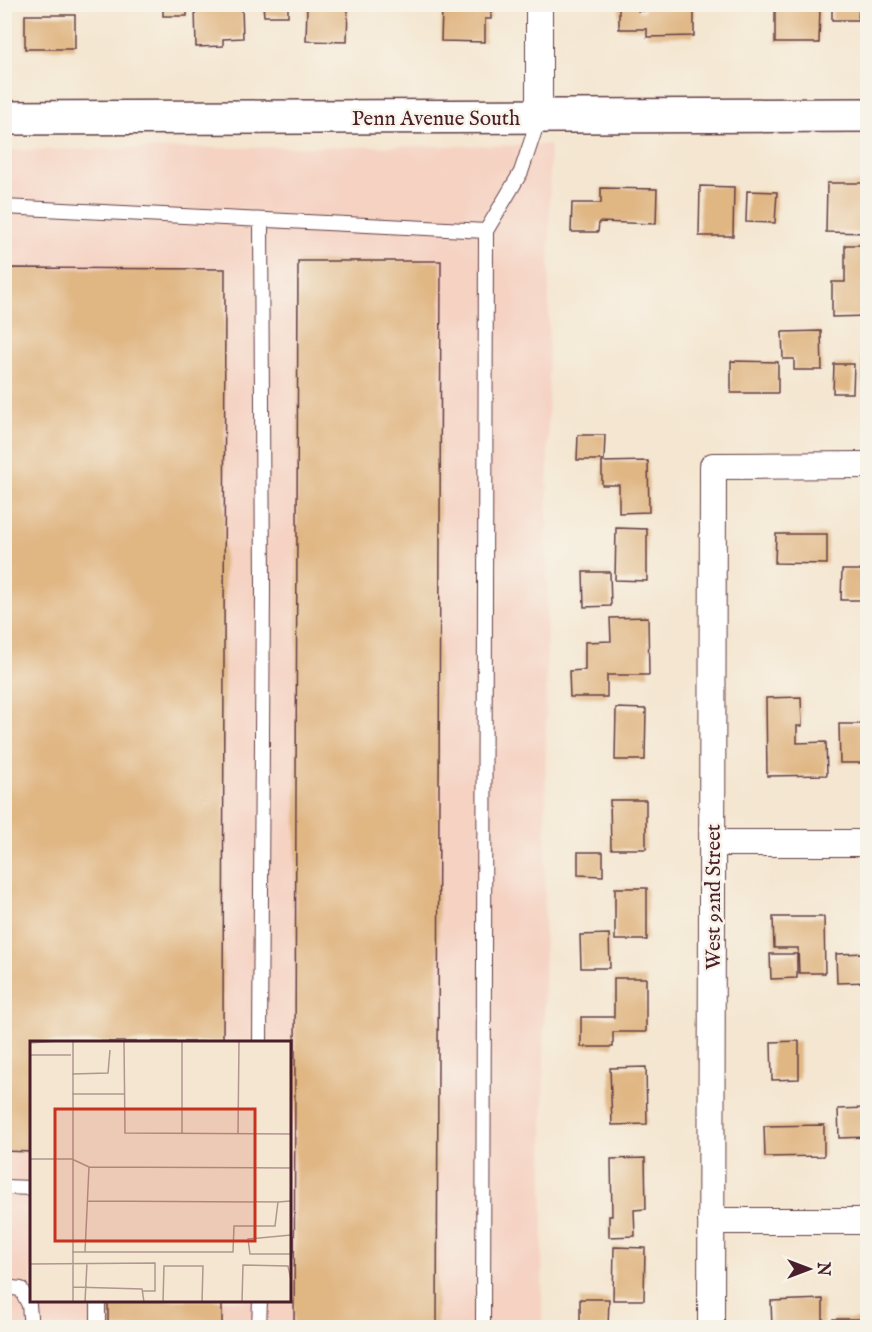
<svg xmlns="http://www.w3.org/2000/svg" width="872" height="1332" font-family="'IM FELL English',serif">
<rect width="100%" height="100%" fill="#f7f3e8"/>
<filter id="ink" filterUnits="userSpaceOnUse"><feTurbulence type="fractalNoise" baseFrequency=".0167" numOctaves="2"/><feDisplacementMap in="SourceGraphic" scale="12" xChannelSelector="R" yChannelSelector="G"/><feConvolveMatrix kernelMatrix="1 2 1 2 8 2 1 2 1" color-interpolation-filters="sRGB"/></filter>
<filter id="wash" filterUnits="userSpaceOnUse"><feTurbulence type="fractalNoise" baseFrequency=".008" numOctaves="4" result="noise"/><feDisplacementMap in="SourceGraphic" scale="24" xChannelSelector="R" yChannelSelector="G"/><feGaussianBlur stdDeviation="1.35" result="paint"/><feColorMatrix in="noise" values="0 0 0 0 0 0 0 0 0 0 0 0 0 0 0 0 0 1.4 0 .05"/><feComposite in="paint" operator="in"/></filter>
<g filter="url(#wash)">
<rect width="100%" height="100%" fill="#f4e6d0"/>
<path fill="#f5d2c2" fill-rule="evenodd" d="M550,145L542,1327H5L4,150ZM32,1042H290V1300H32Z"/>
<g id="blocks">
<path fill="#e0b683" d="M163,4H187V16H163Z
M263,4H288V16H264Z
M460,4H491V19H485V42L441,41L442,9H460Z
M619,4H638V11H644V8L694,7V36L647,37V29H619Z
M832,4H859L858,20H832Z
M307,6H348L347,42L306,41Z
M775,6L820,7L819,43H775Z
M242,7L243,38L223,39V46L196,47L195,8Z
M25,15H75V49H25Z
M827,183H868V233L826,232Z
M700,186L734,187L733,236H699Z
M601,188L657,189L656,224L599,222L598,232H571L572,203H601Z
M747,191L777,192L775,223L746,222Z
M845,245H868V316L832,317V282H845Z
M298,261H441L437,1328H294Z
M4,268L225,269L223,1042H32V1152L4,1151Z
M821,331L822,370H794V359H783L782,332Z
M861,333H868V383H862Z
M731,361L778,362V393H731Z
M834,364H854L853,393H833Z
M578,435H605L604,460H577Z
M648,461L649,512L619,513V485H602V462Z
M616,528L647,529V581L615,580Z
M776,534H827V564L775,563Z
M842,570H867V600H841Z
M583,572H610L611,606L584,607Z
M648,617L649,675H607V697H570L569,671L585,670V642L611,641L610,618Z
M801,697L802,726H797V743L826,742L827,775L767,776L766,698Z
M616,708L646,709L645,760H615Z
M839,724H868V763H840Z
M610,800H646V849H611Z
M578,852H603V876L578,875Z
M615,888H647V940H615Z
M773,917H824L825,973H799L798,948H774Z
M609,934L610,968H581L580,935Z
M868,953V982L837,983L836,954Z
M770,954H797V978L771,979Z
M614,978H646V1032H613V1047H581V1017H614Z
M799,1041V1079L772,1080L771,1042Z
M646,1067L647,1124L612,1125L610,1068Z
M868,1108V1137L839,1138L838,1109Z
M824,1125V1156L765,1157L764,1126Z
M645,1158L646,1209L634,1210L635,1236L609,1237V1216H612L611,1159Z
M614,1247L645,1248L644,1300H613Z
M865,1298H868V1328H865Z
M580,1299H609L608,1328L580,1327Z
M823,1299V1328H772L771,1301Z
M108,1300H222V1328H108Z
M833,1319H860V1328H833Z"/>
</g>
</g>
<g filter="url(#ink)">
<use href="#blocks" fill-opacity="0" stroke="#643d44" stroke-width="1.5"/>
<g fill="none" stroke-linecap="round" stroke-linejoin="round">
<g stroke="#643d44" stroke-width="16">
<path id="lane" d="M4,207L486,231L483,1328
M486,231L521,172L539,118
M260,1042L263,588L261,220
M4,1187L32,1188
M4,1287L21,1289L29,1305L31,1328
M98,1300V1328
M259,1328L260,1300"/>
</g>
<g stroke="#643d44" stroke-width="28">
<path id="street" d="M539,118V4
M713,843H868
M711,1221H868
M711,1328L713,466L868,465"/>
</g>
<g stroke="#643d44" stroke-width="36">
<path id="secondary" d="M4,118L868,115"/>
</g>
<use href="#lane" stroke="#fff" stroke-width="14"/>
<use href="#street" stroke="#fff" stroke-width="26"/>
<use href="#secondary" stroke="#fff" stroke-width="33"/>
</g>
</g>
<g text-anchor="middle" stroke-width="5" stroke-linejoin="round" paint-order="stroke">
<g font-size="21" fill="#4a1f2b" stroke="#f7f3e8">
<text x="436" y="125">Penn Avenue South</text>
<text transform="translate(713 897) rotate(-90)" y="7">West 92nd Street</text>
</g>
</g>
<g transform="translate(30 1041)">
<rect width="261" height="261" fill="#f4e6d0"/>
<path fill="none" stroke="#b0968e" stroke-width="1.5" d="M94,0L95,92L261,93M152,0V92M0,2L28,0M0,14H41M42,33L78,32L80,9M42,53H95M208,92L209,0M0,118H42L59,126M58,160L248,161M261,194L218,198L220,213H261M42,211H203L204,185H245L248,161L261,160M55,211L59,126L261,127M0,223L125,222V250H112M43,246L112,248L114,261M43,261V0M55,261L57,222M133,261L134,225H173L172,261M212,261L213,224L258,225L261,239"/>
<path fill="#c8321e" fill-opacity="0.15" stroke="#c8321e" stroke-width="3" d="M25,68H225V200H25Z"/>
<rect width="261" height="261" fill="none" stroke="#4a1f2b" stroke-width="3"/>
</g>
<rect width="872" height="1332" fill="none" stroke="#f7f3e8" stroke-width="24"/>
<g transform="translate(809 1269) rotate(90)" stroke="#f7f3e8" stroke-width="4.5" paint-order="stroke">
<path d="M0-4.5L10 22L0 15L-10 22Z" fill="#4a1f2b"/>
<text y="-9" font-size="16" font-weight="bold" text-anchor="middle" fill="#4a1f2b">N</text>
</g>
</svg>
